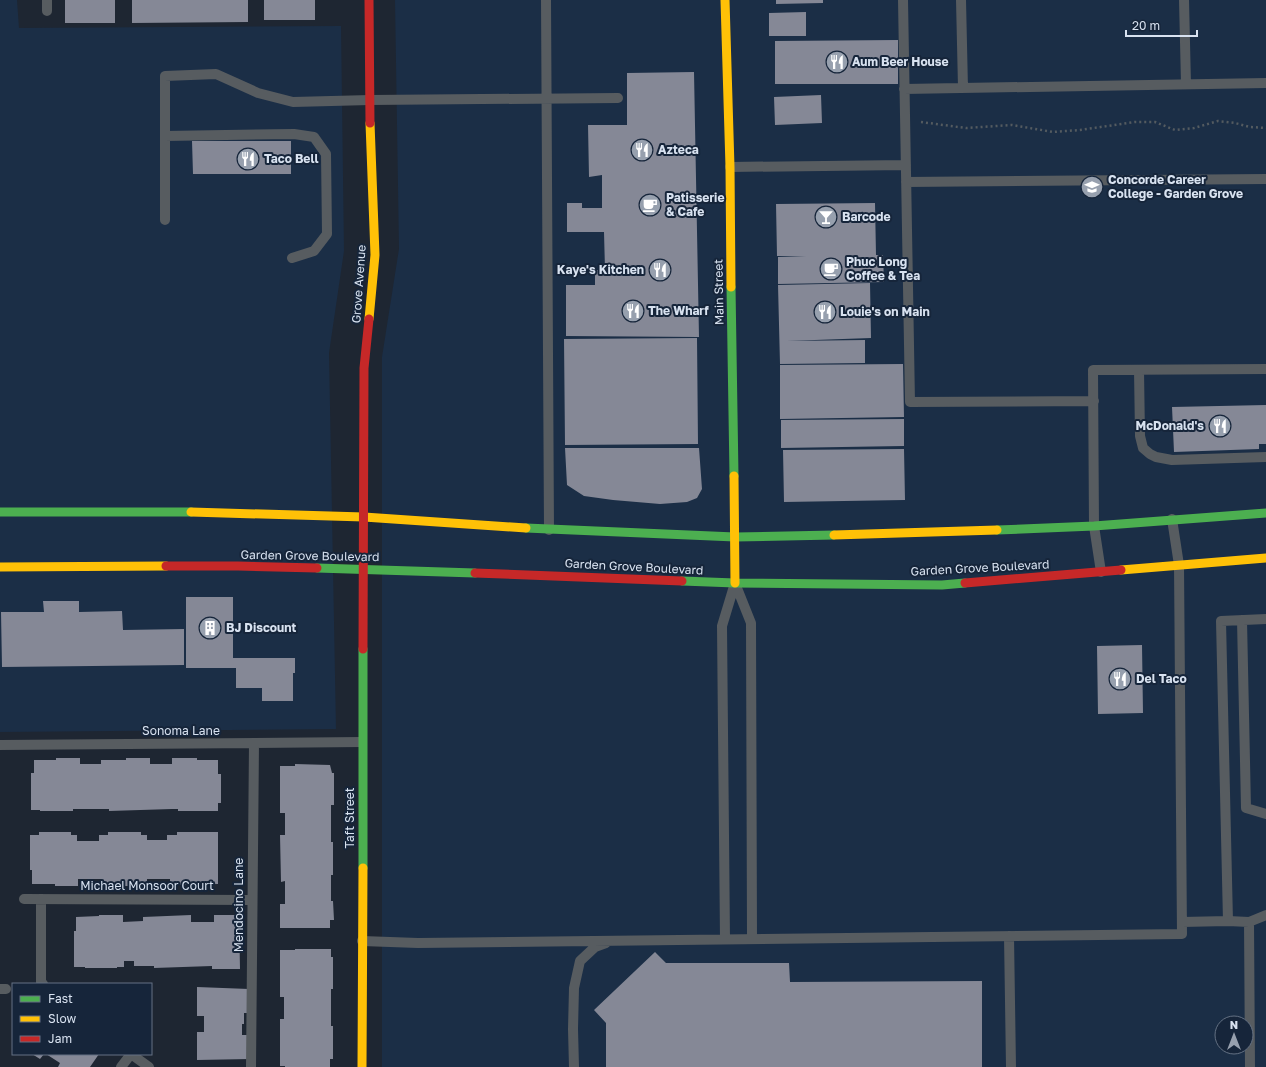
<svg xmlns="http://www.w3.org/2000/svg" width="1266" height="1067" font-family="'Golos Text',sans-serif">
<rect width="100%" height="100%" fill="#1e2632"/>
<path fill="#1b2e46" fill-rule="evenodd" d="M0,0H17L19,28L341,26L344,251L329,353L336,729L0,732Z
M395,0H1266V1067H382V357L399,249ZM1222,1023H1246V1047H1222Z"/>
<path fill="#858896" d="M65,0H115V23H65Z
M132,0H248V22L132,23Z
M264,0H315V20H264Z
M776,0H823V3L776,4Z
M806,12V36H769V13Z
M898,40V84H775V41Z
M694,72L699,337L566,336V285H595V270H605L604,232H567V203H582V208H602V175L589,177L588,125H627V73Z
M821,95L822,123L775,125L774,97Z
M192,141H291V174H193Z
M875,203L876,255H883L884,282L778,284V257L806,256H777L776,204Z
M870,283L871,338L787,341L865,340V363L780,364L778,285Z
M697,338L698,444L565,445L564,339Z
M903,364L904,417L780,419V365Z
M1266,405V444H1259V449L1174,452L1172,407Z
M904,419V446L781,448V420Z
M565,448H699L702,489L697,498L687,502L660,504L613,500L584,496L567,485Z
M904,449L905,500L784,502L783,450Z
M186,597H233V658H295V673H293V701H262V688H236V668H186Z
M43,601H79V612L122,611L123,630L184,629V665L2,667L1,612H44Z
M1142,645L1143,713L1098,714L1097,646Z
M56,758H80V764H101V760H126V758H150V764H172V758H197V760H218V774H221V803H218V811H178V809H172L109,811V809H73V811H40V810H31V773H34V760H56Z
M295,764L330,765L332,773H334V805H331V842H333V875H331V901H333L334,920H330V928H280V904H285V881L281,882L280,835H285V813H280V766H295Z
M39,832H71V835H77V841H99V835H108V832H141V835H147V840H167V835H177V832H218V884L170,885V879H147V886H125V885H101V879H78V886H55V884H32V870H30V835H39Z
M99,915H123V922L143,921V917L191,915V922H214V915H239L240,969H212V966L154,968V966H134V961H124V967H117V968H85V967H74V931H76V917L99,916Z
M295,949H331V957H333V989H331V1026H333V1059H330V1067H285V1066H280V1019H284V997H280V950H295Z
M655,952L666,963H789L790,982L982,981V1067H606V1023L594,1010Z
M197,987L249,989V1013H244V1024H242V1035H250V1059L197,1060V1032H204V1016H197Z
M32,1054H44L40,1059Z
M46,1054H99L90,1067H58L60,1063Z"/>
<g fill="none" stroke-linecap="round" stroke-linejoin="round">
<path stroke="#545b60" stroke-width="2.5" stroke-dasharray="2 3" stroke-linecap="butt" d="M921,122L966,128L1012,125L1053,132L1080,130L1135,122H1155L1175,130L1194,128L1218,121L1235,123L1250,127L1266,128"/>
<path stroke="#575c60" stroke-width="10" d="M47,0V11
M546,0L549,530
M903,0L910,402L1094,401
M961,0L963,88
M1184,0L1186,84
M904,89L1266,83
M165,136L294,134L314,137L326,154L327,234L314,251L292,258
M730,167L906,165
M906,182L1266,179
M165,220V76L216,74L258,93L293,102L370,100L618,98
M1139,370L1140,436L1143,448L1150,454L1156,457L1172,460L1266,457
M1101,572L1094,526L1093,370L1266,369
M735,583L751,623L752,939
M1242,620L1246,808L1266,814
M0,745L362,742
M24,899L252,900
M41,899V982L43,984
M1228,921L1249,922L1250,1067
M1182,922L1228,921L1221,621L1266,619
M1249,922L1266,915
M1009,936L1011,1067
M725,939L722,626L735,583
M362,941L418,943L1182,934L1179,565L1172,519
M0,989H6
M131,1054L149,1067
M121,1067L131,1054
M251,1067L254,743
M574,1067L573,1029L574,988L580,961L595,947L606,943"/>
<path stroke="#4caf50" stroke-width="9" d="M731,287L734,476
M0,512H191
M526,528L735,537L834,535
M997,530L1094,526L1266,513
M317,568L475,573
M682,581L735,583L942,585L965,583
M363,868V649"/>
<path stroke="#ffc107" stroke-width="9" d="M725,0L730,167L731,287
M369,319L375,255L370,123
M734,476L735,583
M191,512L364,517L526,528
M834,535L997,530
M0,567L166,566
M1121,570L1266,558
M362,1067L363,868"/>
<path stroke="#c62828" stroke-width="9" d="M369,0L370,123
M166,566H238L317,568
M475,573L682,581
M965,583L1121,570
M363,649L364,368L369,319"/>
</g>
<defs>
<g id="restaurant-disc" transform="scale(1.15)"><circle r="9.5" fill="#97a0ae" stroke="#16253a"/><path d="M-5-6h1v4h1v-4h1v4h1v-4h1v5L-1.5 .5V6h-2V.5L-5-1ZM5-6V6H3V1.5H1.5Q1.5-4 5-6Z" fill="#fff"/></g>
<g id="university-disc" transform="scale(1.15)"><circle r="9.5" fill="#97a0ae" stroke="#16253a"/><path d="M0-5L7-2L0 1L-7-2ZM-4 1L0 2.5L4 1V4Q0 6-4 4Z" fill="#fff"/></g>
<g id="cafe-disc" transform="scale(1.15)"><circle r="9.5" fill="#97a0ae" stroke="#16253a"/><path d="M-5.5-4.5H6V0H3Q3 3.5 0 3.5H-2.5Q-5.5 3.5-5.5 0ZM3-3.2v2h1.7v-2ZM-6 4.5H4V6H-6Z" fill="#fff"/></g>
<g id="bar-disc" transform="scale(1.15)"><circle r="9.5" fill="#97a0ae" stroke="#16253a"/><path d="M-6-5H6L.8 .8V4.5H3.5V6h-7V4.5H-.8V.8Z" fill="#fff"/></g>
<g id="building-disc" transform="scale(1.15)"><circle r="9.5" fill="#97a0ae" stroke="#16253a"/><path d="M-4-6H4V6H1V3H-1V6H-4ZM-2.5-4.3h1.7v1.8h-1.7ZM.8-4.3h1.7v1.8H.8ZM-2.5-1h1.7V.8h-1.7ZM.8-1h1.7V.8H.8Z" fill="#fff"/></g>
</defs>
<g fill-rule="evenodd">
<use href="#restaurant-disc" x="837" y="62"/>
<use href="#restaurant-disc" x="642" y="150"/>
<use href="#restaurant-disc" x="248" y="159"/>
<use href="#university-disc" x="1092" y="187"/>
<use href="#cafe-disc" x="650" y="205"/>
<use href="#bar-disc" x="826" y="217"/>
<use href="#cafe-disc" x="831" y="269"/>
<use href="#restaurant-disc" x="660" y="270"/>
<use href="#restaurant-disc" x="633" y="311"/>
<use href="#restaurant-disc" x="825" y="312"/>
<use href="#restaurant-disc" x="1220" y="426"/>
<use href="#building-disc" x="210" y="628"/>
<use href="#restaurant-disc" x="1120" y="679"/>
</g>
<g text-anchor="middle" stroke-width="4" stroke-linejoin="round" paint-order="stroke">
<g font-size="12" font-weight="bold" fill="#d8e2f0" stroke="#16253a" text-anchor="start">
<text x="852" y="66">Aum Beer House</text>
<text x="658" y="154">Azteca</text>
<text x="264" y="163">Taco Bell</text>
<text x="1108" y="184">Concorde Career<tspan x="1108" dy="14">College - Garden Grove</tspan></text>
<text x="666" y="202">Patisserie<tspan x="666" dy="14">&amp; Cafe</tspan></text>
<text x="842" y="221">Barcode</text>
<text x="846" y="266">Phuc Long<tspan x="846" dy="14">Coffee &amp; Tea</tspan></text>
<text x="644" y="274" text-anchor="end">Kaye's Kitchen</text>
<text x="648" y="315">The Wharf</text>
<text x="840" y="316">Louie's on Main</text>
<text x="1204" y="430" text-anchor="end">McDonald's</text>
<text x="226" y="632">BJ Discount</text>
<text x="1136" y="683">Del Taco</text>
</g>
<g font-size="12" fill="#d8e2f0" stroke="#16253a">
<text transform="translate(359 284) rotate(-86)" y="4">Grove Avenue</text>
<text transform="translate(719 292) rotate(-91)" y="4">Main Street</text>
<text transform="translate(310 556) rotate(1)" y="4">Garden Grove Boulevard</text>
<text transform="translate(634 567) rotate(3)" y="4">Garden Grove Boulevard</text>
<text transform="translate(980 568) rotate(-3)" y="4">Garden Grove Boulevard</text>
<text x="181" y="735">Sonoma Lane</text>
<text transform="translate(350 818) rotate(-90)" y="4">Taft Street</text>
<text x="147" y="890">Michael Monsoor Court</text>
<text transform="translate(239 905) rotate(-90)" y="4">Mendocino Lane</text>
</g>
</g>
<rect x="12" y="983" width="140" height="72" fill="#16253a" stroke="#647183"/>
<rect x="20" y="996" width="20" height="6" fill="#4caf50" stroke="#647183"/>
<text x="48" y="1003" font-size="12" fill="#d8e2f0">Fast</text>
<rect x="20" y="1016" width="20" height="6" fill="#ffc107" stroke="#647183"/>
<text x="48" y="1023" font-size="12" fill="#d8e2f0">Slow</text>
<rect x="20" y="1036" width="20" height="6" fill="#c62828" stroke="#647183"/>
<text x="48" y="1043" font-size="12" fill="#d8e2f0">Jam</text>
<g transform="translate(1234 1035)"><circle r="19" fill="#16253a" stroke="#647183"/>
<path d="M0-3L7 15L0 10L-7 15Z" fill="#97a0ae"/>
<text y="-6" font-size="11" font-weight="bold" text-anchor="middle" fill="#d8e2f0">N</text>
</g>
<path d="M1126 30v6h71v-6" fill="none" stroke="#d8e2f0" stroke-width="2"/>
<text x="1132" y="30" font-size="12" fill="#d8e2f0" stroke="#16253a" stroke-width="3" paint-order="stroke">20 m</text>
</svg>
